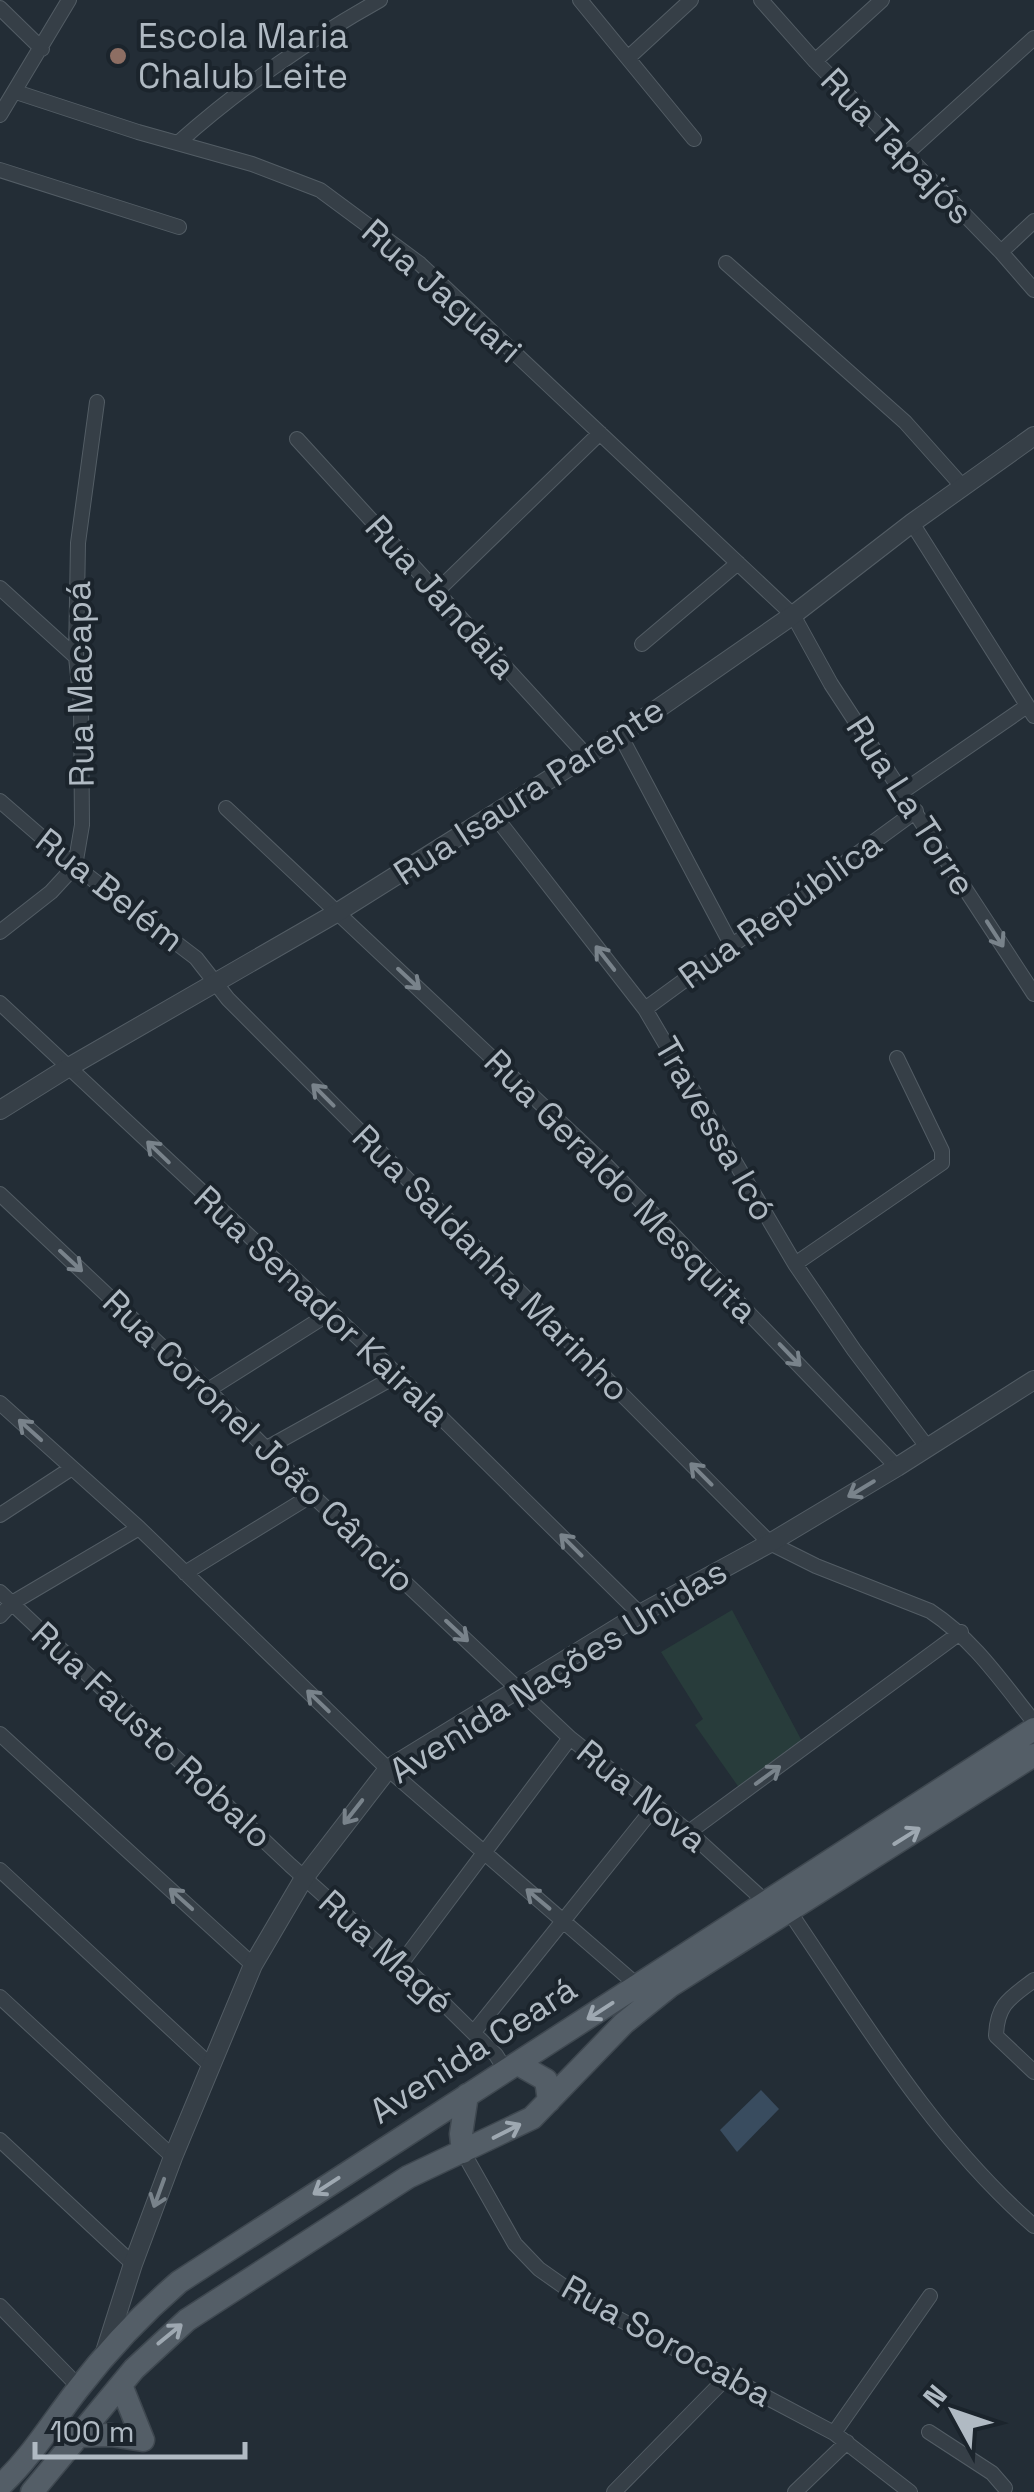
<svg xmlns="http://www.w3.org/2000/svg" width="1034" height="2492" font-family="'Space Grotesk',sans-serif">
<rect width="100%" height="100%" fill="#232d36"/>
<path fill="#283c3b" d="M732,1610L804,1745L740,1789L695,1725L703,1719L661,1652Z"/>
<path fill="#394c5f" d="M761,2090L779,2109L737,2152L720,2130Z"/>
<g fill="none" stroke-linecap="round" stroke-linejoin="round">
<g stroke="#535d65" stroke-width="16">
<path id="minor" d="M580,0L694,139
M761,0L815,61L1001,252L1034,290
M0,8L42,49
M629,57L691,0
M815,61L882,0
M16,92L138,132L252,164L320,190L420,264L793,615L831,684L1034,994
M0,115L69,0
M178,143C237,90 310,39 380,0
M906,154L1034,38
M0,170L179,227
M1001,252L1034,221
M726,263L905,422L963,487
M297,439L585,754
M912,523L1034,716
M0,588L76,657
M435,593L600,433
M642,644L738,563
M620,735L732,946
M902,792L1027,706
M0,801L75,866L196,958L228,999L770,1543L816,1566L930,1611C973,1639 1002,1682 1034,1722
M226,808L607,1166L897,1467
M494,815L645,1009L795,1264L854,1350L928,1448
M0,932L51,892L75,866L82,825L81,705L76,657L78,543L97,402
M0,1003L398,1375L640,1614
M645,1009L916,811
M0,1194L208,1390L312,1495L570,1738L689,1832L768,1904
M795,1264L942,1163V1151L897,1058
M208,1390L330,1313
M0,1403L139,1528L388,1769L638,1986
M265,1449L398,1375
M0,1515L72,1468
M185,1573L312,1495
M0,1592L290,1865L434,1994L496,2055L506,2071
M0,1616L12,1603L139,1528
M0,1734L253,1965
M689,1832L961,1632
M0,1870L210,2065
M789,1911C863,2020 933,2138 1034,2226
M400,1965L570,1738
M1034,1980C1010,1998 997,2004 996,2036L1034,2072
M0,1997L173,2157
M474,2032L656,1805
M0,2140L133,2264
M463,2152L515,2244L539,2269L583,2300L834,2433L910,2492
M0,2306L79,2387
M929,2432L992,2473L1005,2488
M834,2433L930,2296
M614,2492L729,2375
M795,2492L847,2442"/>
</g>
<g stroke="#535d65" stroke-width="20">
<path id="tertiary" d="M0,1110L69,1067L338,912L620,735L793,615L912,523L1034,436
M104,2355L133,2264L173,2157L253,1965L304,1878L388,1769L640,1614L770,1543L897,1467L1034,1380"/>
</g>
<g stroke="#3f4850" stroke-width="25">
<path id="primary" d="M518,2064L546,2080L549,2101
M463,2152L461,2134L467,2095
M121,2385L143,2440
M76,2436L111,2435L143,2440
M0,2486C31,2458 52,2422 78,2389C108,2350 142,2314 179,2282L1034,1729
M32,2492L134,2369L187,2320L408,2177L532,2118L624,2023L670,1986L1034,1755"/>
</g>
<use href="#minor" stroke="#363f47" stroke-width="14"/>
<use href="#tertiary" stroke="#363f47" stroke-width="18"/>
<use href="#primary" stroke="#545e67" stroke-width="22"/>
</g>
<defs><path id="oneway-shaft" d="M-6 0H5M1.5-3L5.5 0L1.5 3" fill="none" stroke-width="1.6" stroke-linecap="round" stroke-linejoin="round" transform="scale(2.5)"/></defs>
<g stroke="#79838b">
<use href="#oneway-shaft" transform="translate(995 934) rotate(57)"/>
<use href="#oneway-shaft" transform="translate(605 958) rotate(-128)"/>
<use href="#oneway-shaft" transform="translate(409 979) rotate(43)"/>
<use href="#oneway-shaft" transform="translate(323 1095) rotate(-135)"/>
<use href="#oneway-shaft" transform="translate(158 1152) rotate(-136)"/>
<use href="#oneway-shaft" transform="translate(71 1261) rotate(43)"/>
<use href="#oneway-shaft" transform="translate(790 1355) rotate(46)"/>
<use href="#oneway-shaft" transform="translate(30 1430) rotate(-138)"/>
<use href="#oneway-shaft" transform="translate(701 1474) rotate(-135)"/>
<use href="#oneway-shaft" transform="translate(861 1489) rotate(149)"/>
<use href="#oneway-shaft" transform="translate(571 1545) rotate(-135)"/>
<use href="#oneway-shaft" transform="translate(457 1631) rotate(43)"/>
<use href="#oneway-shaft" transform="translate(318 1701) rotate(-136)"/>
<use href="#oneway-shaft" transform="translate(768 1775) rotate(-36)"/>
<use href="#oneway-shaft" transform="translate(353 1812) rotate(128)"/>
<use href="#oneway-shaft" transform="translate(181 1899) rotate(-138)"/>
<use href="#oneway-shaft" transform="translate(538 1899) rotate(-140)"/>
<use href="#oneway-shaft" transform="translate(159 2193) rotate(110)"/>
</g>
<g stroke="#9ea8b1">
<use href="#oneway-shaft" transform="translate(907 1836) rotate(-32)"/>
<use href="#oneway-shaft" transform="translate(600 2011) rotate(147)"/>
<use href="#oneway-shaft" transform="translate(507 2131) rotate(-27)"/>
<use href="#oneway-shaft" transform="translate(326 2186) rotate(147)"/>
<use href="#oneway-shaft" transform="translate(170 2334) rotate(-39)"/>
</g>
<circle fill="#8d6e63" stroke="#1b242c" stroke-width="4" cx="118" cy="56" r="10"/>
<g text-anchor="middle" stroke-width="8" stroke-linejoin="round" paint-order="stroke">
<g font-size="35" fill="#b0bac3" stroke="#1b242c" text-anchor="start">
<text x="138" y="48">Escola Maria<tspan x="138" dy="40">Chalub Leite</tspan></text>
</g>
<g font-size="35" fill="#b0bac3" stroke="#1b242c">
<text transform="translate(897 146) rotate(46)" y="12">Rua Tapajós</text>
<text transform="translate(442 291) rotate(41)" y="12">Rua Jaguari</text>
<text transform="translate(441 597) rotate(48)" y="12">Rua Jandaia</text>
<text transform="translate(80 684) rotate(-91)" y="12">Rua Macapá</text>
<text transform="translate(529 791) rotate(-33)" y="12">Rua Isaura Parente</text>
<text transform="translate(911 806) rotate(57)" y="12">Rua La Torre</text>
<text transform="translate(110 890) rotate(38)" y="12">Rua Belém</text>
<text transform="translate(780 910) rotate(-36)" y="12">Rua República</text>
<text transform="translate(715 1129) rotate(60)" y="12">Travessa Icó</text>
<text transform="translate(621 1186) rotate(45)" y="12">Rua Geraldo Mesquita</text>
<text transform="translate(491 1263) rotate(45)" y="12">Rua Saldanha Marinho</text>
<text transform="translate(322 1306) rotate(43)" y="12">Rua Senador Kairala</text>
<text transform="translate(259 1441) rotate(44)" y="12">Rua Coronel João Câncio</text>
<text transform="translate(558 1671) rotate(-32)" y="12">Avenida Nações Unidas</text>
<text transform="translate(152 1735) rotate(43)" y="12">Rua Fausto Robalo</text>
<text transform="translate(642 1796) rotate(39)" y="12">Rua Nova</text>
<text transform="translate(386 1952) rotate(42)" y="12">Rua Magé</text>
<text transform="translate(473 2050) rotate(-33)" y="12">Avenida Ceará</text>
<text transform="translate(667 2341) rotate(29)" y="12">Rua Sorocaba</text>
</g>
</g>
<g transform="translate(954 2412) rotate(310)" stroke="#1b242c" stroke-width="8" paint-order="stroke">
<path d="M0-8L18 38L0 25L-18 38Z" fill="#b0bac3"/>
<text y="-15" font-size="28" font-weight="bold" text-anchor="middle" fill="#b0bac3">N</text>
</g>
<path d="M35 2442v15h210v-15" fill="none" stroke="#b0bac3" stroke-width="5"/>
<text x="50" y="2442" font-size="30" fill="#b0bac3" stroke="#1b242c" stroke-width="8" paint-order="stroke">100 m</text>
</svg>
